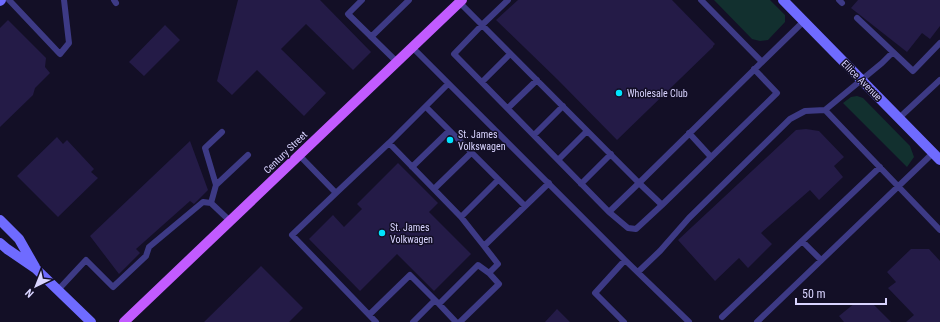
<svg xmlns="http://www.w3.org/2000/svg" width="940" height="322" font-family="'Roboto Condensed',sans-serif">
<rect width="100%" height="100%" fill="#130f26"/>
<path fill="#12302f" d="M714,0H770L785,15V22L768,40L760,41L752,39Z
M857,96L863,98L910,146L914,157L907,167L843,103L851,97Z"/>
<path fill="#241b47" d="M238,0H320L371,52L353,70L306,24L281,49L326,93L304,116L257,70L232,95L217,81Z
M518,0H672L715,44L713,46V47L617,140L558,80L496,20Z
M858,0H940V26L930,39L922,33L907,52L851,8Z
M8,20L46,58L45,67L50,73L35,88L33,95L0,127V28Z
M165,25L180,40L144,76L129,62Z
M806,129L819,131L844,157L834,166L843,177L819,200L810,190L761,233L772,244L748,268L739,258L715,281L678,240L796,130Z
M57,137L63,144L67,140L94,169L91,172L98,178L58,217L17,176Z
M190,141L208,190L194,204L190,201L136,249L140,253L119,274L90,236Z
M398,163L438,203L429,212L471,254L434,291L397,254L360,291L309,239L333,215L344,227L362,209L357,204Z
M911,249H929L940,261V322H906L914,315L888,288L896,282L887,272Z
M261,266L303,308L289,322H204Z
M855,303H872L891,322H844L839,316Z
M557,309L570,322H545Z"/>
<g fill="none" stroke-linecap="round" stroke-linejoin="round">
<path stroke="#3d3a85" stroke-width="6" d="M9,0L60,54L69,43L64,0
M114,0L116,3
M362,0L348,14L397,62
M701,0L762,62L804,21
M839,0L842,3
M459,2L482,25L508,0
M857,18L893,52
M371,37L409,0
M940,43L913,71L893,52L882,63L825,110L940,230
M412,47L625,260L689,322
M482,82L510,54
M426,107L525,206
M508,108L537,80
M899,118L940,80
M689,133L711,157
M534,135L563,106
M389,143L461,217L484,246L549,183
M299,155L336,193L389,143L448,84
M558,160L587,131
M412,167L449,131
M581,184L611,154
M216,185L205,148L222,132
M434,189L471,153
M336,193L292,235L376,322
M211,203L216,185L248,155
M662,205L636,229L628,228L609,212L454,54L482,25L639,183L762,62
M609,212L639,183L662,205L777,93L754,69
M461,217L498,180
M821,260L802,241L880,167
M638,272L660,251L689,218L790,119L805,111L825,110
M58,290L86,260L113,287L146,256L149,247L203,202L211,203L230,221
M369,315L410,275L439,304
M722,317L802,241
M413,322L435,300
M456,322L439,304L478,265L489,273
M460,322L499,284L489,273L498,264L484,246
M624,322L595,293L625,260
M757,322L933,153"/>
<path stroke="#6f6bff" stroke-width="10" d="M783,0L940,160
M0,1L1,0
M0,220L19,239L35,267
M0,243L7,249L35,268L91,322"/>
<path stroke="#c25bff" stroke-width="10" d="M124,322L462,0"/>
</g>
<g fill="#00e5ff" stroke="#130f26" stroke-width="1.5">
<circle cx="619" cy="93" r="4"/>
<circle cx="450" cy="140" r="4"/>
<circle cx="382" cy="233" r="4"/>
</g>
<g text-anchor="middle" stroke-width="3" stroke-linejoin="round" paint-order="stroke">
<g font-size="10" fill="#d9d4ff" stroke="#130f26">
<text transform="translate(862 80) rotate(45)" y="4">Ellice Avenue</text>
<text transform="translate(285 152) rotate(-44)" y="4">Century Street</text>
</g>
<g font-size="10" fill="#d9d4ff" stroke="#130f26" text-anchor="start">
<text x="627" y="97">Wholesale Club</text>
<text x="458" y="138">St. James<tspan x="458" dy="12">Volkswagen</tspan></text>
<text x="390" y="231">St. James<tspan x="390" dy="12">Volkwagen</tspan></text>
</g>
</g>
<g transform="translate(36 286) rotate(223)" stroke="#130f26" stroke-width="3" paint-order="stroke">
<path d="M0-3L7 15L0 10L-7 15Z" fill="#d9d4ff"/>
<text y="-6" font-size="11" font-weight="bold" text-anchor="middle" fill="#d9d4ff">N</text>
</g>
<path d="M796 298v6h90v-6" fill="none" stroke="#d9d4ff" stroke-width="2"/>
<text x="802" y="298" font-size="12" fill="#d9d4ff" stroke="#130f26" stroke-width="3" paint-order="stroke">50 m</text>
</svg>
